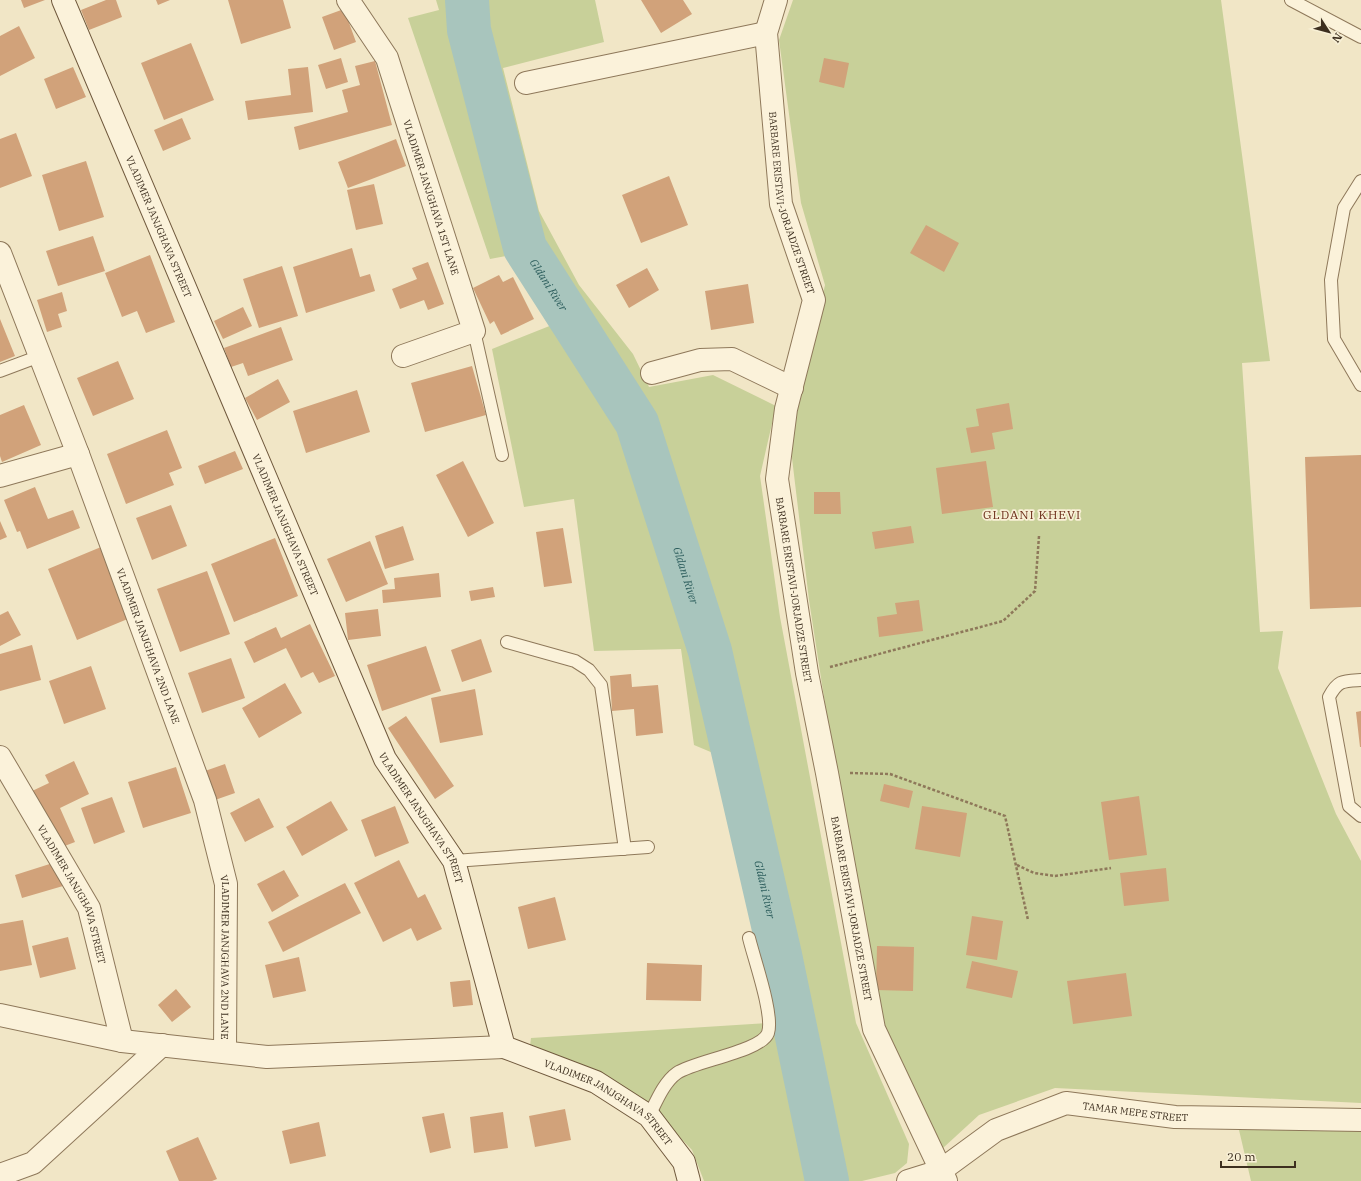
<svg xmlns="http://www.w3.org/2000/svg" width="1361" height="1181" font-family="'IBM Plex Serif',serif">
<rect width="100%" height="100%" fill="#f1e6c6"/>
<path fill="#c8d099" d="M436,0H595L604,42L503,68L539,211L579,285L633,354L649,387L713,375L776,406L760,476L780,617L856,1023L909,1144L907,1163L895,1173L862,1181H704L692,1150L668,1125L530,1046L531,1038L782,1022L725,758L694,745L681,649L594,651L574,499L524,507L492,349L552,325L522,253L490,259L408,18L439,10Z
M793,0H1221L1270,361L1242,363L1260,632L1283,631L1278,668L1336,814L1361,861V1103L1055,1088L979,1115L943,1148L870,996L809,600L789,433L825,285L801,203L779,40Z
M1361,1129V1181H1251L1239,1130Z"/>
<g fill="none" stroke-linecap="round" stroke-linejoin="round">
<path stroke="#a8c5bd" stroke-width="44" id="s1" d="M467,0L469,30L525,248L637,423L710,651L780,955L827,1181"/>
</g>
<path fill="#d1a27a" d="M21,0H45L24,8Z
M106,0H116L122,17L89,30L81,10Z
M156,0H170L158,5Z
M228,0H283L291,28L241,44Z
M641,0H683L692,14L661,33Z
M344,9L356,42L334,50L322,17Z
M19,26L35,58L0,76V36Z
M191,43L214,100L164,120L141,63Z
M341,58L348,82L326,89L318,65Z
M824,58L849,63L844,88L819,82Z
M375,61L392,125L299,150L294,127L348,112L342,90L360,85L355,66Z
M73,67L86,97L56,109L44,79Z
M308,67L313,112L248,120L245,101L291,95L288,69Z
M182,118L191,139L163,151L154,130Z
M16,133L32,176L0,188V139Z
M396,139L406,166L348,188L338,162Z
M86,161L104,217L59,231L42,175Z
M669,176L688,225L641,243L622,195Z
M374,184L383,224L356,230L347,190Z
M926,225L959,243L944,272L910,253Z
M93,236L105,271L58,286L46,251Z
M352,248L360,277L370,274L375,291L306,313L293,267Z
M150,255L175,322L146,333L137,311L122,317L105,273Z
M428,262L444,304L428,310L424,300L400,309L392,289L417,279L412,268Z
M282,266L298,316L259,328L243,279Z
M647,268L659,290L629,308L616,285Z
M499,275L503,282L513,277L534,319L501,335L494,321L490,324L473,288Z
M748,284L754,323L711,330L705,291Z
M62,292L67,311L58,314L62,327L47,332L37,300Z
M243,307L252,326L223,339L214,321Z
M0,319L15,356L0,362Z
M281,327L293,360L248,376L243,363L231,367L224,348Z
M118,361L134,399L93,416L77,378Z
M472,366L486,415L425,432L411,383Z
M278,379L290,402L257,420L245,398Z
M357,390L370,432L306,453L293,411Z
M1009,403L1013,429L992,433L995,449L971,453L966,428L979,426L976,409Z
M24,405L41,445L2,462L0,456V415Z
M167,430L182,468L169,473L174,485L126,504L107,454Z
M235,451L243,469L205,484L198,466Z
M1361,455V607L1310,609L1305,457Z
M463,461L494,523L468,537L436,475Z
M986,461L993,507L942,514L936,468Z
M35,487L48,519L73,510L80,528L27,549L20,531L17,532L4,500Z
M814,492H840L841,514H814Z
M171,505L187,546L152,560L136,518Z
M0,521L7,537L0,540Z
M403,526L414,560L385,569L375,536Z
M911,526L914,543L875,549L872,532Z
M563,528L572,583L544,587L536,532Z
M275,538L298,596L234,622L211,564Z
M370,541L388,584L346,602L327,559Z
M101,547L130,618L77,640L48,569Z
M207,571L230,634L180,652L157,589Z
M439,573L441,597L383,603L382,590L395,589L394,578Z
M493,587L495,597L471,601L469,591Z
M919,600L923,631L879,637L877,617L897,614L895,603Z
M378,609L381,636L348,640L345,613Z
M8,611L21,635L0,646V615Z
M310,624L335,676L319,683L313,672L301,678L286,648L254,663L244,642L276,627L281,638Z
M481,639L492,672L462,682L451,650Z
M32,645L41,680L0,691V654Z
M426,646L441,691L382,711L367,665Z
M231,658L245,698L202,713L188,673Z
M91,666L106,709L64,724L49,681Z
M631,674L632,687L658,685L663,733L636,736L634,709L612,711L610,676Z
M285,683L302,713L259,738L242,708Z
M475,689L483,735L440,743L431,698Z
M1361,711V747H1360L1356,712Z
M406,716L454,786L435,799L388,728Z
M74,761L89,794L60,808L75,842L62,847L30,792L49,783L45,775Z
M225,764L235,793L215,800L205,771Z
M176,767L191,813L143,828L128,782Z
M884,784L913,791L909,808L880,801Z
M1139,796L1147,855L1109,860L1101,802Z
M112,797L125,832L94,844L81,808Z
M259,798L274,827L245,842L230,813Z
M331,801L348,830L302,856L286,827Z
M395,806L409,843L375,857L361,820Z
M922,806L967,813L960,857L915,849Z
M399,860L418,898L425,894L442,929L417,941L411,928L383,942L354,883Z
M56,862L63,886L22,898L15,875Z
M1166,868L1169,901L1124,906L1120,873Z
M284,870L299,896L272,912L257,884Z
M345,883L361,913L283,952L268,922Z
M555,897L566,940L528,949L518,907Z
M972,916L1003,921L997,960L966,955Z
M23,920L32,965L0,971V924Z
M68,937L76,969L40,978L32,946Z
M877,946L914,947L913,991L876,990Z
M299,957L306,991L273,998L265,965Z
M972,961L1018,971L1012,998L966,988Z
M647,963L702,965L701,1001L646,1000Z
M1126,973L1132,1016L1073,1024L1067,981Z
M470,980L473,1005L453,1007L450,982Z
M176,989L191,1007L172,1022L158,1005Z
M565,1109L571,1140L535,1147L529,1116Z
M503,1112L508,1148L474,1153L470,1117Z
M444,1113L451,1148L430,1153L422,1117Z
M319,1122L326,1156L290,1164L282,1131Z
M198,1137L217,1179L212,1181H179L166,1151Z"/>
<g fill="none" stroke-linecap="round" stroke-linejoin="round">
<g stroke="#8e785a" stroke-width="14">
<path id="lane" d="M1291,0L1361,37
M1361,181L1344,208L1331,280L1334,339L1361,385
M474,331L502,455
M0,371L40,356
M507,642L575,661L589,670L601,685L625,849
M1361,680C1343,681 1338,680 1329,697L1349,806L1361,816
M454,861L648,847
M649,1116C656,1102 664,1082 677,1073C695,1061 762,1051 768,1033C774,1015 754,959 749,938"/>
</g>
<g stroke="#8e785a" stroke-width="24">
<g id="street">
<path id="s2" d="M348,0L387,58L474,331L403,356"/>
<path id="s3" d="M776,0L766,33L781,204L814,300L786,409L777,479L807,673L827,773L874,1029L946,1181"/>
<path d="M526,83L766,33"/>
<path id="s4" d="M0,253L78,454L205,800L226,884L225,1052"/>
<path d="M652,373L700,360L732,359L792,388"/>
<path d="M0,476L78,454"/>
<path id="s5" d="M0,757L89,908L122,1041"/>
<path d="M0,1015L122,1041L267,1057L504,1047"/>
<path d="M0,1175L33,1163L162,1045"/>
<path id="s6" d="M908,1181L940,1171L996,1130L1066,1103L1175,1117L1361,1120"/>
</g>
</g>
<g stroke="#70593d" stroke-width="24">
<g id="secondary">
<path id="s7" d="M63,0L385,759L454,861L504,1047L596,1082L649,1116L684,1162L689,1181"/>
</g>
</g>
<path stroke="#8e785a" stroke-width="2.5" stroke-dasharray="3 2" stroke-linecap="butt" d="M830,667L1003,621L1035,591L1039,536
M850,773L890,774L1005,816L1028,920
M1017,865L1034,873L1055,876L1111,868"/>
<use href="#lane" stroke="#fbf2da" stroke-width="12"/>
<use href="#street" stroke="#fbf2da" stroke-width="22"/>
<use href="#secondary" stroke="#fbf2da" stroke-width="22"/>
</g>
<g text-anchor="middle" stroke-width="3.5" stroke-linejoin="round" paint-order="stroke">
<g font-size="10" fill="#3d2f1f" stroke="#f8f0d6">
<text dy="4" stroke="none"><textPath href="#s2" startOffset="216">VLADIMER JANJGHAVA 1ST LANE</textPath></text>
<text dy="4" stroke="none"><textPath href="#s3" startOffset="207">BARBARE ERISTAVI-JORJADZE STREET</textPath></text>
<text dy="4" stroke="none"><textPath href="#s7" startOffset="246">VLADIMER JANJGHAVA STREET</textPath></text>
<text dy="4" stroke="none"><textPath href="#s7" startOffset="570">VLADIMER JANJGHAVA STREET</textPath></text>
<text dy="4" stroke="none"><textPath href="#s3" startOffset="603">BARBARE ERISTAVI-JORJADZE STREET</textPath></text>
<text dy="4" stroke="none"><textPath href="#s4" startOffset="420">VLADIMER JANJGHAVA 2ND LANE</textPath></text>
<text dy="4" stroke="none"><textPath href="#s7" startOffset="894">VLADIMER JANJGHAVA STREET</textPath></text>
<text dy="4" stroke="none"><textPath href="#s5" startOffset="156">VLADIMER JANJGHAVA STREET</textPath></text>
<text dy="4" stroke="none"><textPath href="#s3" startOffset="927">BARBARE ERISTAVI-JORJADZE STREET</textPath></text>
<text dy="4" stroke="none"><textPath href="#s4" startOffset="744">VLADIMER JANJGHAVA 2ND LANE</textPath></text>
<text dy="4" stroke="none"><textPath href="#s7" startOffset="1260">VLADIMER JANJGHAVA STREET</textPath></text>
<text dy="4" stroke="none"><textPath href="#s6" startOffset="248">TAMAR MEPE STREET</textPath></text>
</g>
<g font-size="11" font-style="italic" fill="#2d5e5d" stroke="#f8f0d6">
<text dy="4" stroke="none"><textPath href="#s1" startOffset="299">Gldani River</textPath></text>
<text dy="4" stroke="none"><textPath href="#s1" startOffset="623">Gldani River</textPath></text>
<text dy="4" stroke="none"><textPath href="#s1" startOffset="947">Gldani River</textPath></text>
</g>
<g font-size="12" letter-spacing="1" fill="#6d301b" stroke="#f8f0d6">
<text x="1032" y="519">GLDANI KHEVI</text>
</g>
</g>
<g transform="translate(1329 32) rotate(126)" stroke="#f8f0d6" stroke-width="3" paint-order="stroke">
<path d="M0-3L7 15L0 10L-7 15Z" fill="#3d2f1f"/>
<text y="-6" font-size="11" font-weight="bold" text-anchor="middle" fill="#3d2f1f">N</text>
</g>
<path d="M1221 1161v6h74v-6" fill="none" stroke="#3d2f1f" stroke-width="2"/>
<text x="1227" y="1161" font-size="12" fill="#3d2f1f" stroke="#f8f0d6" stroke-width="3" paint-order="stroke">20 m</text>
</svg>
